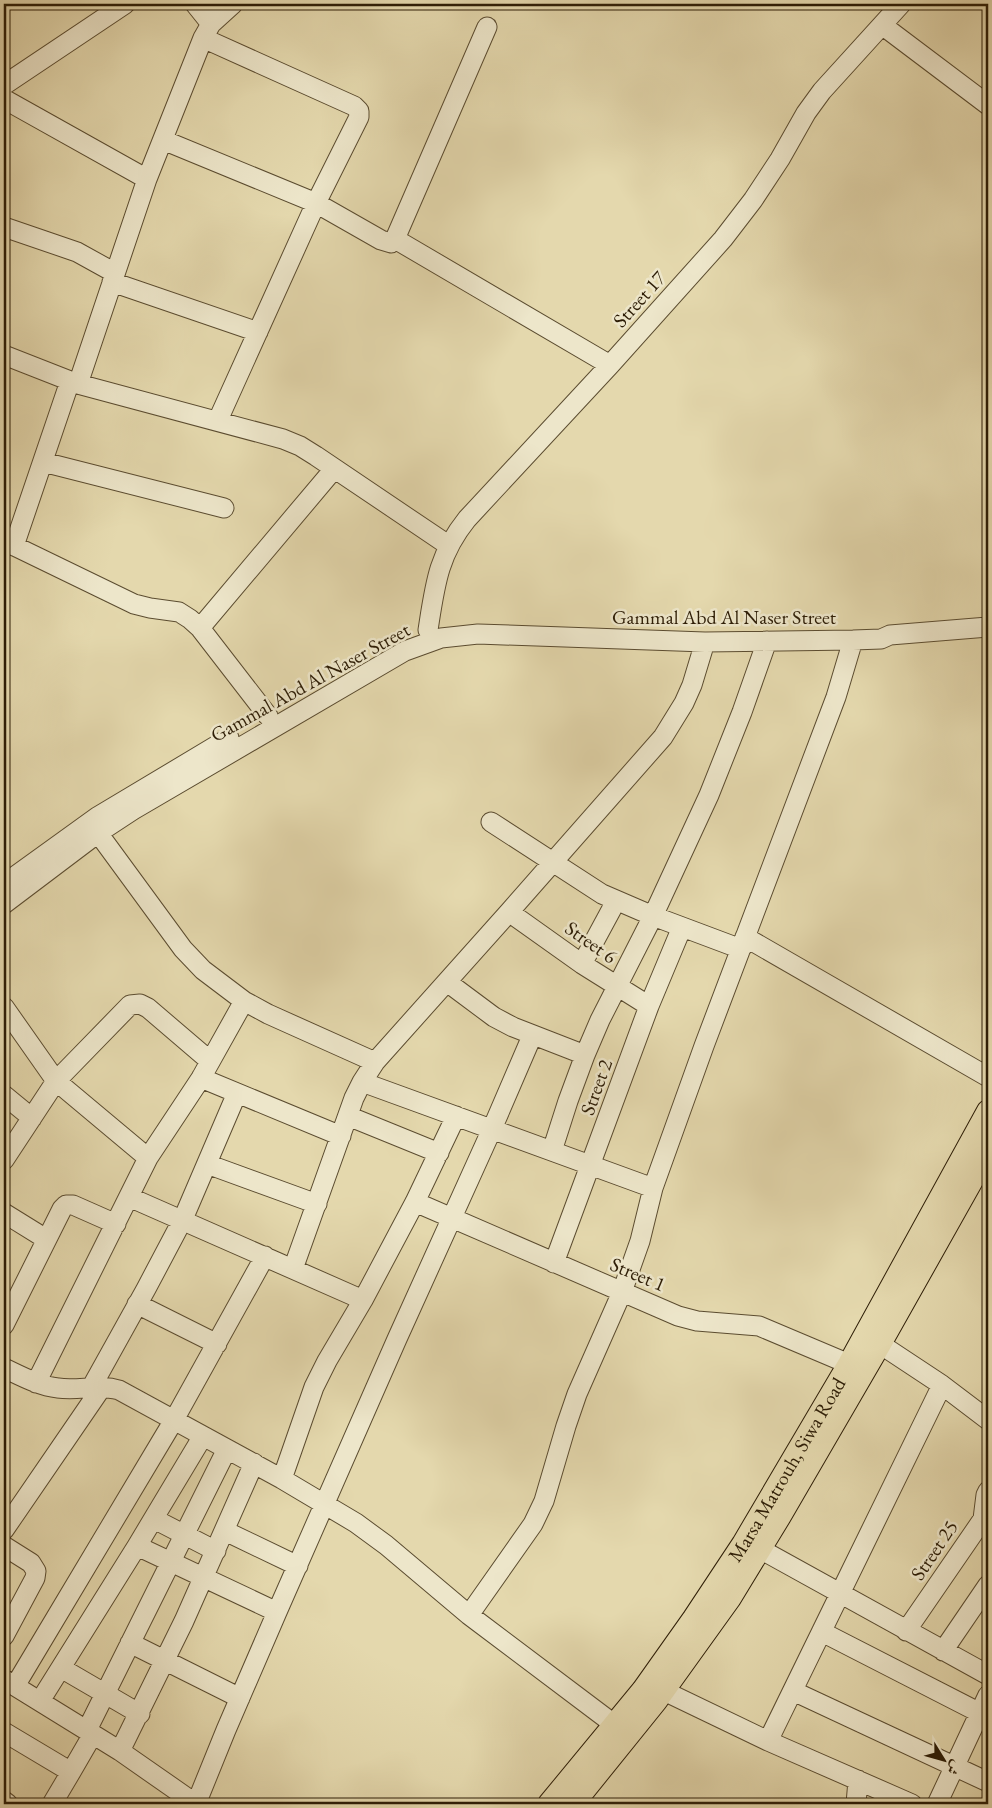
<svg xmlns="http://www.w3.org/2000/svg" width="992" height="1808" font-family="'EB Garamond',Amiri,serif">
<rect width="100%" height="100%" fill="#e4d8ad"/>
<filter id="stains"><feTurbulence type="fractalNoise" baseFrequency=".004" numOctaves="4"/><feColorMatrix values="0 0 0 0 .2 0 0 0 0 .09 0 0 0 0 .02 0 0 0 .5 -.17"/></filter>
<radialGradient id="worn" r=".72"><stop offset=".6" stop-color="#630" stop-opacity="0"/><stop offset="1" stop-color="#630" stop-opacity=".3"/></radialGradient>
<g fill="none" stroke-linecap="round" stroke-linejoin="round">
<g stroke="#5b4c30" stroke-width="21">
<path id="minor" d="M195,4L211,24
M882,25L988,105
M203,38L354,106L359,111V117L316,203L218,420
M4,85L125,4
M4,99L147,179
M163,140L316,203L381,240L391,243L395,239L487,27
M4,227L77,252L115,273
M395,239L610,365
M112,282L258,332
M4,355L78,384L283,439L300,446L316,456L448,545
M78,384L147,179L203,38L211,24L233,4
M43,462L224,508
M4,541L134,604L150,608L179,612L190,619L200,628L268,716
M14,546L70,381
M200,628L334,469
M428,630C435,585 438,555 467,519L610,365L723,239L753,200L780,159L806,113L822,91L901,4
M491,822L602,894L653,916L741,949
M98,833L183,949L203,970L244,1001L268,1014L375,1062
M4,884L97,817L229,738
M4,904L98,833L133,810L405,651L441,638L478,634L705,642L853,640L881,639L890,635L988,627
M509,912L582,964L649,1006
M745,937L988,1077
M582,964L616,901
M447,982L494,1017L513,1027L585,1055
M4,1007L56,1081L148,1158
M201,1078L341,1136
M362,1082L653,1188
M4,1095L32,1118
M348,1116L439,1153
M552,1151L568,1101L585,1055L600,1020L653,916L709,795L742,712L767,641
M4,1160L56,1081L130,1005L140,1004L148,1008L210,1061
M207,1164L317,1204
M129,1197L363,1300
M415,1202L678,1316L697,1321L759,1326L849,1364
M4,1213L46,1239
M554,1263L649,1006L682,927
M293,1269L354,1098L362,1082L375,1062L509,912L663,737L684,703L692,685L705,642
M137,1304L217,1344
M4,1325L62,1209L66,1205H73L116,1224
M880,1344L942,1385L988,1420
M4,1368C21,1376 39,1386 58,1388C78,1391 99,1384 119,1390L282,1479L356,1523L386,1545L469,1615L615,1725
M36,1383L148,1158L201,1078L244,1001
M91,1388L146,1289L183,1219L237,1093
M282,1479L314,1387L327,1361L363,1300L415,1202L456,1116
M154,1519L216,1551
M4,1530L102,1387
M225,1531L298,1566
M4,1546L31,1563L36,1571L35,1578L4,1636
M137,1546L277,1612
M760,1549L988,1675
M469,1615L533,1524L544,1501L566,1426L577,1394L622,1292L640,1241L653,1188L704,1046L836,697L853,640
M906,1631L983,1519L986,1495L988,1491
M822,1632L988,1717
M130,1643L240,1698
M943,1651L988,1585
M61,1668L140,1714
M5,1680L120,1751L196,1804
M15,1686L174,1420L265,1256
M664,1691L768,1741L912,1804
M793,1691L988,1782
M40,1701L137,1546L203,1436
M87,1730L227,1449
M4,1732L71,1772L93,1734
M768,1741L942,1385
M120,1751L184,1621L254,1463
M4,1801L8,1804
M52,1804L71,1772
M196,1804L226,1730L277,1612L397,1339L492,1129L532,1036
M856,1804L858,1780
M937,1804L988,1695"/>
</g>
<g stroke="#2d1d06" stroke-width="24">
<g id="major">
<path id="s1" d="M549,1804L643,1690L694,1618L743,1544L849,1364L988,1111"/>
<path d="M573,1804L656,1701L730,1598L780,1516L880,1344L988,1152"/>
</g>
</g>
<use href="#minor" stroke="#ede6ca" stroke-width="19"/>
<use href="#major" stroke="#e4d8ad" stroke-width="22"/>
</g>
<g text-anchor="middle" stroke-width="5" stroke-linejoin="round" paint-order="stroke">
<g font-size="20" fill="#2d1d06" stroke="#ede6ca">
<text transform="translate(639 299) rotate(-48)" y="7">Street 17</text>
<text x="724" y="624">Gammal Abd Al Naser Street</text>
<text transform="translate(310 682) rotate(-29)" y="7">Gammal Abd Al Naser Street</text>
<text transform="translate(591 942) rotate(35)" y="7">Street 6</text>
<text transform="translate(596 1087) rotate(-70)" y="7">Street 2</text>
<text transform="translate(638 1274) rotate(23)" y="7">Street 1</text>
<text dy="7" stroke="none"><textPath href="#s1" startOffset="411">Marsa Matrouh, Siwa Road</textPath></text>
<text transform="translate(934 1550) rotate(-56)" y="7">Street 25</text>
</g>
</g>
<rect width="992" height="1808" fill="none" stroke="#e4d8ad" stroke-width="20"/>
<rect x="5" y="5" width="982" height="1798" fill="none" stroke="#2d1d06" stroke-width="2.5"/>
<rect x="10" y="10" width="972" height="1788" fill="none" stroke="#2d1d06"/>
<g transform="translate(944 1760) rotate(127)" stroke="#ede6ca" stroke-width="4" paint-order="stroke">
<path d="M0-4L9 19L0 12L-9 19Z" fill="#2d1d06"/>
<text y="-8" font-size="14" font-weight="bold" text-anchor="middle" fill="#2d1d06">ش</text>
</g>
<rect width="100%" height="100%" filter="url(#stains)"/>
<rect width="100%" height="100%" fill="url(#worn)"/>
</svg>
